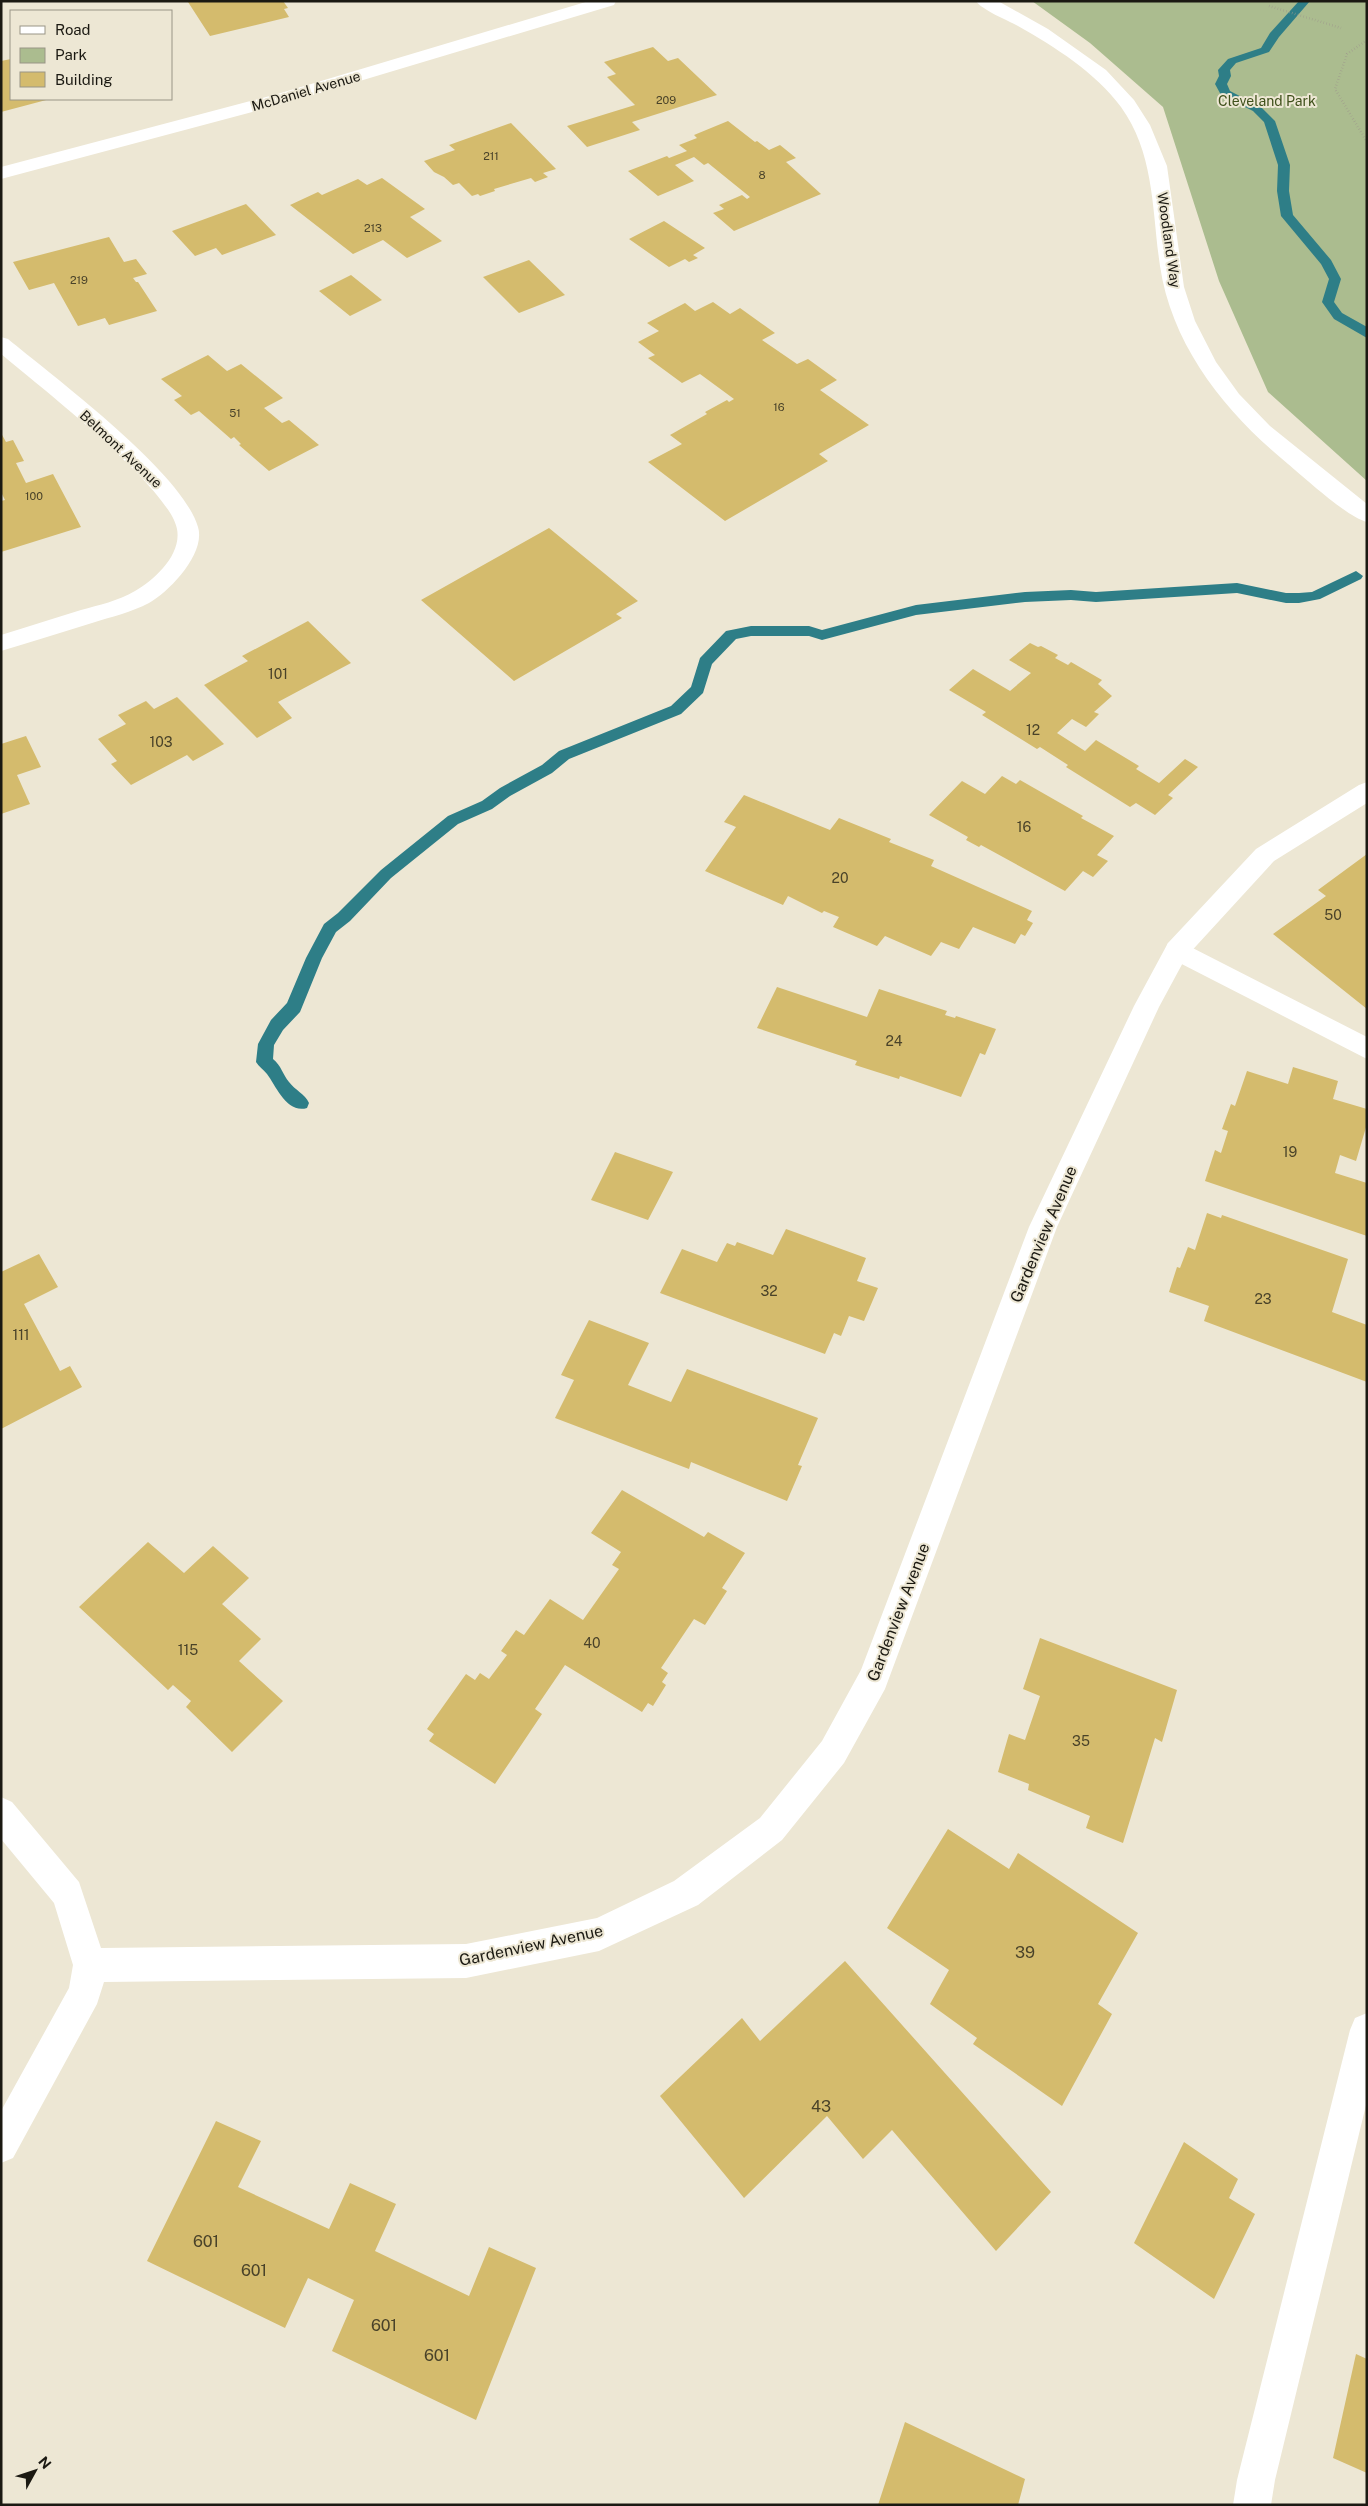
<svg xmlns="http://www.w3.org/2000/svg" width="1368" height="2506" font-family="'Public Sans',sans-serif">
<rect width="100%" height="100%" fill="#ede7d4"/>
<path fill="#abbc8f" d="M1032,1H1367V481L1268,392L1219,281L1163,107L1090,43Z"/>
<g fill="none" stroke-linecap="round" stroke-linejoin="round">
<path fill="#2e7e87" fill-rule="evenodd" d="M1299,1H1310L1279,37L1269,52L1236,63L1230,70L1231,76L1227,84L1230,91L1261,107L1275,121L1290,165L1289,191L1293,215L1331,260L1341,279L1334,302L1342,313L1367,327V338L1334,319L1322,302L1329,279L1321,264L1281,216L1277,191L1278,165L1264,122L1253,111L1221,95L1215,84L1219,76L1218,70L1228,59L1261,48L1270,33Z
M1356,571L1363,576L1361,579L1320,599L1299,603H1286L1237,593L1096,602L1071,600L1025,602L916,615L822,640L809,636H751L736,639L712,664L703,693L681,714L569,759L552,773L510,796L492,809L458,824L391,878L350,921L336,932L322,958L300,1012L283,1030L274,1045L273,1059C281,1065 283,1075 289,1082C295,1090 305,1094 309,1103L307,1108C287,1114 276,1086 267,1074C263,1069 259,1067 256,1062L258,1044L271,1020L287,1003L306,958L324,924L338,913L381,870L448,816L482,801L500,788L542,765L559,751L671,706L691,687L700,658L726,631L751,626H809L822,630L916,605L1025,592L1071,590L1096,592L1237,583L1286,593H1299L1312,592Z"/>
</g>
<path fill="#d4bb6d" d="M283,1L288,8L284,9L289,17L210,36L188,2Z
M653,47L668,61L678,58L717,95L632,122L640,130L587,147L567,126L635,105L607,77L616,74L604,62Z
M11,59V99H50L1,112V61Z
M728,121L755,142L757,141L769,150L780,145L796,158L786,162L821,194L734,231L713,213L724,209L719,205L742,195L747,199L750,197L708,163L704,165L694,157L675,165L694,181L658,196L628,171L667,156L669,158L687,151L679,145L697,138L694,135Z
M511,123L556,169L543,173L548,177L535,182L531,178L494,189L495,191L480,196L478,194L472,196L459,183L453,185L444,177L434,172L424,161L455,150L449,145Z
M382,178L425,209L410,217L442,241L407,258L383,240L353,254L290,205L318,192L322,195L358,179L367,185Z
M246,204L276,235L222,255L216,248L195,256L172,231Z
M664,221L705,248L693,255L698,258L689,262L685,259L669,267L629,239Z
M109,237L124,262L136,259L147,274L133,278L136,282H138L157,311L109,325L105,318L78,326L54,283L29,290L13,262Z
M529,260L565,295L519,313L483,277Z
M351,275L382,300L350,316L319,291Z
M713,302L730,314L740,308L775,333L762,340L797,364L808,359L837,380L820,390L869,425L819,454L828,461L725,521L648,462L682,444L670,435L707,414L705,412L727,400L729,402L734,399L700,374L682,383L648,358L655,355L638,342L659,331L647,323L685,303L695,311Z
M208,355L227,371L241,364L283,398L264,408L282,423L289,420L319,445L269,471L239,445L241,444L234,437L231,439L199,411L191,415L174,400L182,396L161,379Z
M1,433L6,442L13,440L24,461L16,463L26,483L53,474L81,527L1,552V501L5,500L1,492Z
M549,528L638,601L616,614L622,618L514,681L421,600Z
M308,621L351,663L278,702L292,718L257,738L204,685L248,661L242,656Z
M1030,643L1038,647L1041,646L1058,655L1055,658L1068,665L1071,662L1102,680L1098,684L1112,696L1094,712L1099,714L1086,727L1072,719L1057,733L1085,751L1096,740L1139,766L1136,769L1159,783L1185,759L1198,767L1168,795L1173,798L1155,815L1136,803L1130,807L1066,767L1068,765L1040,747L1037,749L982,715L986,712L949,690L973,669L1010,691L1031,673L1009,660Z
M177,697L224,744L193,761L187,755L131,785L111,764L117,761L98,739L126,724L118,715L146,701L154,709Z
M26,736L41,767L17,775L30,804L1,814V744Z
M1002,776L1016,784L1020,780L1083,816L1081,818L1114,836L1097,855L1108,861L1093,877L1083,871L1065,891L981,845L979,847L966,840L968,837L929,815L962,781L985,794Z
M744,795L830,830L839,818L891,839L889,842L934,860L931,866L1032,911L1027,920L1033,923L1025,936L1021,934L1015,944L973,927L959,949L941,942L931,956L885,936L877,946L833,927L839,917L824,911L822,913L788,896L783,905L705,871L736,827L724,822Z
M1367,854V1009L1273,934L1326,896L1318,890Z
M777,987L867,1017L879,989L947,1011L945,1015L955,1018L956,1016L996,1029L985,1055L980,1053L961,1097L900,1076L899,1079L855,1065L857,1061L757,1028Z
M1293,1067L1338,1081L1333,1099L1367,1109V1124L1356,1161L1340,1155L1335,1173L1367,1183V1236L1205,1181L1215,1150L1221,1153L1228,1131L1222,1129L1231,1104L1235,1106L1247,1071L1288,1084Z
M615,1152L673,1172L648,1220L591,1200Z
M1207,1213L1221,1218L1222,1215L1348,1259L1332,1312L1367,1325V1382L1204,1321L1209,1306L1169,1292L1177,1267L1180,1268L1188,1247L1195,1250Z
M786,1229L866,1258L857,1281L878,1288L864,1321L849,1316L841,1336L834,1333L825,1354L660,1293L682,1249L717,1262L727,1243L735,1246L737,1242L773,1255Z
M39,1254L58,1287L24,1304L60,1371L70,1366L82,1387L1,1429V1272Z
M589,1320L649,1343L628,1385L671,1402L687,1369L818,1418L798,1465L802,1466L787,1501L691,1462L689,1469L555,1418L574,1380L561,1375Z
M622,1490L704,1537L708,1532L745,1553L722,1588L727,1591L705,1625L694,1619L661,1668L668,1673L662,1682L666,1685L653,1706L648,1703L642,1712L565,1665L535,1709L542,1714L495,1784L429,1741L434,1734L427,1729L466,1674L475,1680L480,1673L489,1679L507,1655L501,1651L516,1630L524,1635L550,1599L583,1620L619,1569L612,1565L621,1552L591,1533Z
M148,1542L184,1573L213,1546L249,1578L222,1604L261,1639L239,1661L283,1701L232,1752L186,1707L191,1701L173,1685L168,1690L79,1607Z
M1040,1638L1177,1690L1162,1742L1155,1738L1123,1843L1086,1828L1090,1816L1028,1790L1029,1784L998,1772L1009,1734L1025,1740L1040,1696L1023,1689Z
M948,1829L1009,1869L1018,1853L1138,1933L1098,2004L1112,2014L1062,2106L973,2044L977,2038L930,2004L949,1970L887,1928Z
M845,1961L1051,2192L996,2251L892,2130L863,2159L827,2116L744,2198L660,2096L742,2018L760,2041Z
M216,2121L261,2141L238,2187L329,2229L350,2183L396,2204L375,2251L469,2296L489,2247L536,2268L476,2420L332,2351L354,2300L308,2278L285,2328L147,2261Z
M1184,2142L1238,2179L1229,2198L1255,2214L1214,2299L1134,2243Z
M1356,2354L1367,2359V2473L1333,2458Z
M905,2422L1025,2479L1018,2505H878Z"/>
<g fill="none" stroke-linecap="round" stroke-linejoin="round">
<path stroke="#9f9b8c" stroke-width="2.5" stroke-dasharray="0.5 2.5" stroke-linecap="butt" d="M1269,6L1341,28
M1367,40L1347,54L1335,89L1367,142"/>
<path fill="#fff" fill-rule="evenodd" d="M1177,940L1367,1037V1059L1168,957L1165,950L1168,943Z
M1367,2013V2101L1275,2480L1271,2505H1233L1237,2480L1350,2030L1355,2018Z"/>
<path fill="#fff" fill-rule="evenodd" d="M976,1H998L1048,29L1106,70L1134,100L1150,125L1167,166L1184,287L1195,321L1216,362L1239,394L1270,426L1367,504V522C1347,517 1306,479 1288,464C1226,413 1172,347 1160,266C1152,212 1155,154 1121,107C1095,72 1055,47 1018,26C1007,20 982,10 976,1Z
M1,337L8,339C55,378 182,472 198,527C206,553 170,591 149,603C132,612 111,617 92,623C62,632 32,642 1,651V635C28,627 54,618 81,610C99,605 118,601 135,591C154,580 182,555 177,529C170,488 37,384 1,354Z
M1367,782V803L1274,861L1186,957L1159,1007L1057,1227L885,1689L844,1763L782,1840L698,1905L599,1951L466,1978L104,1982L97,2004L13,2158L1,2163V2111L69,1988L73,1965L54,1903L1,1839V1797L12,1802L79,1882L101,1948L466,1944L597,1918L674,1881L760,1818L822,1741L861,1670L1029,1227L1134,1006L1168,943L1256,849L1359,785Z"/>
<path fill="#fff" fill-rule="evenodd" d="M589,1H616L614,5L293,101L1,179V167L281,93Z"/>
</g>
<g text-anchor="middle" stroke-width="4" stroke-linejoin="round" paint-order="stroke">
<g font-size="11" fill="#494229">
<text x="666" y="104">209</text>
<text x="491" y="160">211</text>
<text x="762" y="179">8</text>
<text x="373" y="232">213</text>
<text x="79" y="284">219</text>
<text x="779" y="411">16</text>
<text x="235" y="417">51</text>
<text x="34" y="500">100</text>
</g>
<g font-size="14" fill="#1b1912" stroke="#ede7d4">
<text transform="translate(306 91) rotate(-16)" y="5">McDaniel Avenue</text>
<text transform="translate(1169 240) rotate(82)" y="5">Woodland Way</text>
<text transform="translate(121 449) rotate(43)" y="5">Belmont Avenue</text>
</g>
<g font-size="14" fill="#40511c" stroke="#ede7d4">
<text x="1267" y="106">Cleveland Park</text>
</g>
<g font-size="14" fill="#494229">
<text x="278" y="679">101</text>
<text x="1033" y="735">12</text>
<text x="161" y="747">103</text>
<text x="1024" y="832">16</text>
<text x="840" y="883">20</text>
<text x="1333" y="920">50</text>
<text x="894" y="1046">24</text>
<text x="1290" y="1157">19</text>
<text x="769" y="1296">32</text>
<text x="1263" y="1304">23</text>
<text x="21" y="1340">111</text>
<text x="592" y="1648">40</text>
<text x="188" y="1655">115</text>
<text x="1081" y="1746">35</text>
</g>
<g font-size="16" fill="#1b1912" stroke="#ede7d4">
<text transform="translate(1043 1234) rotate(-67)" y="6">Gardenview Avenue</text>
<text transform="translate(898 1612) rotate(-69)" y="6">Gardenview Avenue</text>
<text transform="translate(531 1945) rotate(-12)" y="6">Gardenview Avenue</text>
</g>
<g font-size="16" fill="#494229">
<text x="1025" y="1958">39</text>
<text x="821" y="2112">43</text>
<text x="206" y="2247">601</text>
<text x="254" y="2276">601</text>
<text x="384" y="2331">601</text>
<text x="437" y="2361">601</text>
</g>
</g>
<rect width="1368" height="2506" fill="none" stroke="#1b1912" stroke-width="5"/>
<rect x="10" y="10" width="162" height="90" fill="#ede7d4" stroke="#999586"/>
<rect x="20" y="26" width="25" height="8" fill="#ffffff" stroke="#999586"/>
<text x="55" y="35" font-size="15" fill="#1b1912">Road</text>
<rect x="20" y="48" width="25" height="15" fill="#abbc8f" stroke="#999586"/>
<text x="55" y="60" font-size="15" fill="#1b1912">Park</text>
<rect x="20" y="72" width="25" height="15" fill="#d4bb6d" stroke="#999586"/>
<text x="55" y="85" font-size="15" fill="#1b1912">Building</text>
<g transform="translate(35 2471) rotate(50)" stroke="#ede7d4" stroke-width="4" paint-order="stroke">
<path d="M0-4L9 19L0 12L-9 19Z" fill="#1b1912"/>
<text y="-8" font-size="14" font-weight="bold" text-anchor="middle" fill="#1b1912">N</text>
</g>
</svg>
